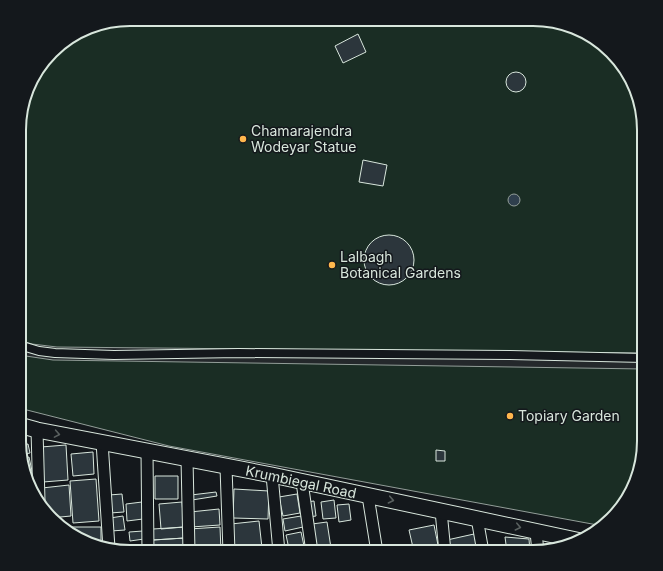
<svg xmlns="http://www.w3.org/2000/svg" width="663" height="571" font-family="Inter,sans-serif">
<rect width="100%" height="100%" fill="#14181c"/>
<path fill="#1a2d24" stroke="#939e99" d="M130,19H541L582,30L612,52L633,81L644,122V441L635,484L611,520L603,526L169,446L19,408L20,115L34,75L57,46L94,25Z"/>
<path fill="#24282b" stroke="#939e99" d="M19,340L32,344L57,347L644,353V369L53,360L19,355Z"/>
<path fill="#2f3f4d" stroke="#939e99" d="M508 200a6 6 0 1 1 12 0a6 6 0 1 1-12 0Z"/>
<path fill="#2c363c" stroke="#d8e6dc" d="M358,34L366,52L343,63L335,46Z
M506 82a10 10 0 1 1 20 0a10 10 0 1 1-20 0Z
M363,160L387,165L383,186L359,182Z
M364 260a25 25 0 1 1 50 0a25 25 0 1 1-50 0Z
M352,255H355L357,258L355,260L350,258Z
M28,444L30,453L21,455L19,446Z
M66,445L68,480L43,482L41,447Z
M436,450L445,451V461H436Z
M93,452L94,474L73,476L71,454Z
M29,457L32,471L25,472L22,459Z
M33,476L35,489L31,490L28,484L26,477Z
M155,476H178V499H155Z
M96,479L99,521L73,523L70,481Z
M69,485L71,516L50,518L44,509L42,488Z
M234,489L269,491L268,519L233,518Z
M216,492L217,496L192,500L191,495Z
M122,494L124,512L110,513L109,495Z
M297,494L300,513L283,516L279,497Z
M334,500L336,518L323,519L321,502Z
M314,501L316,516L308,517L306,502Z
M142,502L143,519L127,521L126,504Z
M182,502L184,527L161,529L159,504Z
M349,504L351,520L339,522L337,505Z
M219,509L220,525L191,527L190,512Z
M123,516L125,530L111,531L110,518Z
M301,516L303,527L285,531L283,519Z
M259,521L262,548L234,551L231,524Z
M327,522L331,548L316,550L312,524Z
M67,524V530L59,525Z
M434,525L439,550L430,552H414L409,530Z
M71,527H101V546L87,543L72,533Z
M184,527L185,538L153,540V529Z
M220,527L221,551L191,552L189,529Z
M143,531L144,539L130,541L129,532Z
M301,532L304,546L289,549L286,535Z
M474,534L478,552H449L447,540Z
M505,537L529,539L530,552H507Z
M184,538L185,552H154L153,540Z
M264,549V552H238Z
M337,549V552H319Z"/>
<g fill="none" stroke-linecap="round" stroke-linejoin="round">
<g stroke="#d8e6dc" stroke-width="10">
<path id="pedestrian" d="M19,345L39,351L55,353L114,355L239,353L510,355L644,358"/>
</g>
<g stroke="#d8e6dc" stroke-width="13">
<path id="minor" d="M37,430L39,501
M102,442L109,548
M147,451L148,552
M187,459L189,552
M226,467L229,552
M272,475L279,552
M302,482L312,552
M368,496L377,552
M441,511L445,552
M477,518L483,552
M536,532L538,552"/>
</g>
<g stroke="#d8e6dc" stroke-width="17">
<path id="secondary" d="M19,425L37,430L272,475L581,541"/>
</g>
<use href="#pedestrian" stroke="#14181c" stroke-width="8"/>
<use href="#minor" stroke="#14181c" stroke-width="11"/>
<use href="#secondary" stroke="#14181c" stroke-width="15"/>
</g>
<defs><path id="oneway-chevron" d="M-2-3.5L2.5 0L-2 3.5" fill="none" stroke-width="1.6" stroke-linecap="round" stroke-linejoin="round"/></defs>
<g stroke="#59605f">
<use href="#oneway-chevron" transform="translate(57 434) rotate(10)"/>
<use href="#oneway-chevron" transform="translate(391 500) rotate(12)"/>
<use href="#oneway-chevron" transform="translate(518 527) rotate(13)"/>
</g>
<g fill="#ffb74d" stroke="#14181c" stroke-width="1.5">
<circle cx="243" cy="139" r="4"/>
<circle cx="332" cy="265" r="4"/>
<circle cx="510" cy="416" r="4"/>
</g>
<g text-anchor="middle" stroke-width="3" stroke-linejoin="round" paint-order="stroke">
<g font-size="14" fill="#d8e6dc" stroke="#14181c" text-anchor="start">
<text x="251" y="136">Chamarajendra<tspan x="251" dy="16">Wodeyar Statue</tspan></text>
<text x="340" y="262">Lalbagh<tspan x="340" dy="16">Botanical Gardens</tspan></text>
<text x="518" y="421">Topiary Garden</text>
</g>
<g font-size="14" fill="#d8e6dc" stroke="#14181c">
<text transform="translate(301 482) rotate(12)" y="5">Krumbiegal Road</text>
</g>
</g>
<path d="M0 0H663V571H0ZM130 26H533A104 104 0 0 1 637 130V441A104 104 0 0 1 533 545H130A104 104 0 0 1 26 441V130A104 104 0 0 1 130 26Z" fill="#14181c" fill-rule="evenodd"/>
<path fill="none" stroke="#d8e6dc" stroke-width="2" d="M130 26H533A104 104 0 0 1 637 130V441A104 104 0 0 1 533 545H130A104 104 0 0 1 26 441V130A104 104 0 0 1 130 26Z"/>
</svg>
